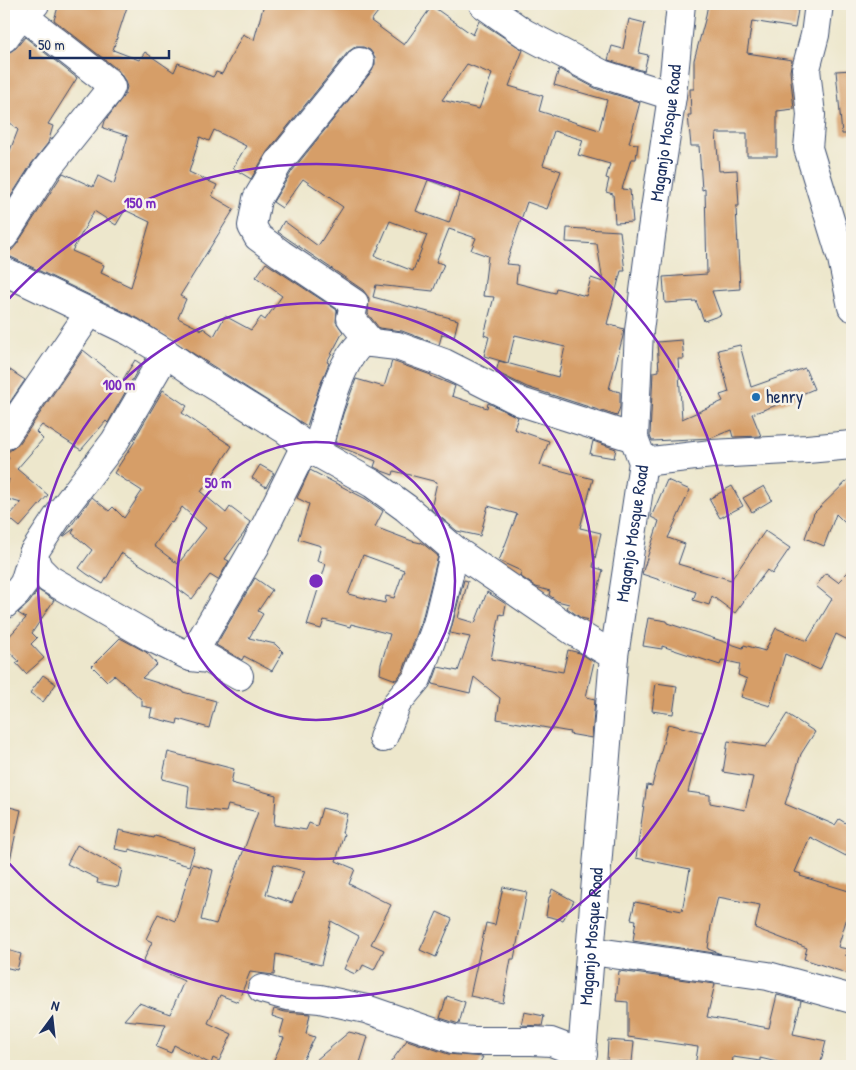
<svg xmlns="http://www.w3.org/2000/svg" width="856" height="1070" font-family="'Patrick Hand',sans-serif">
<rect width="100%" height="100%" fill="#f7f3e8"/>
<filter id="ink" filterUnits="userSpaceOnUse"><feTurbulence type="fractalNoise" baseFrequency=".02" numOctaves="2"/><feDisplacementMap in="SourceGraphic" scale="10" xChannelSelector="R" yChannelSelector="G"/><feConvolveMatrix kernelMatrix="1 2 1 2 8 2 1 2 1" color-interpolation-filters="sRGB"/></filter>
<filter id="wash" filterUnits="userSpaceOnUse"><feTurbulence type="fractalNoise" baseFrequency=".0096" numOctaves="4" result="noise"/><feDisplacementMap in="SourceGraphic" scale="20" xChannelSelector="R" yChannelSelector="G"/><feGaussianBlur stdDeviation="1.12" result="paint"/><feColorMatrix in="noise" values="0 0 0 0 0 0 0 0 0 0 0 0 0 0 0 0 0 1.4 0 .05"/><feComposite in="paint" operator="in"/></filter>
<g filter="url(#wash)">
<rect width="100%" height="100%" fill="#ede7cc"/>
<g id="blocks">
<path fill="#d69e68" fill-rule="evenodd" d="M59,4H128L113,50L139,60L145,52L174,72L178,63L213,77L216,72L222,74L243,34L254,40L264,4H384L371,21L404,45L432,6L473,35L479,21L523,50L509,86L543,96L539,111L599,130L607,100L554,85L559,69L597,89L640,102L629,143L638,144L636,159H631L622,189L630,190L633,222L615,223L613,194L606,192L609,179L606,178L610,164L578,155L583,140L554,131L543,165L561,171L547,209L527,202L506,264L518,265L516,283L555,293L556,288L586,296L591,278L603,282L597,244L566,242L567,228L620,231L625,271H621L607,324L624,329L623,336L609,389L620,392V407L617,416L527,387L496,372L499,361L558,377L565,347L515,335L508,363L484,356L489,337L484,335L494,297L483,296L488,256L471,250L476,238L449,229L436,262L444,264L433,291L376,285L373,297L458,320L454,337L442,334L439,345L402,331L379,328L368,314L369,298L363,290L278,232L284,221L318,246L343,207L303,179L282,208L273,202L292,171L372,71L375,64V57L370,50L363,47H355L348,52L267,152L251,179L233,168L246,146L214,130L209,141L200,137L189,172L217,185L212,196L234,209L180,296L186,299L178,318L202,330L203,328L214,336L225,316L251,330L261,317L265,320L282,296L256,277L266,263L337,310L336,322L343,332L327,362L329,363L319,388L307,426L139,319L11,257L4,256V252L12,250L17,244L63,173L93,187L98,176L114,184L128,136L103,128L105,121L125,94L127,87L124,79L118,70L54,20ZM467,64L492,74L479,109L442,100ZM428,180L460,192L449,223L416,211ZM125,210L150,222L131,287L101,273L104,265L72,251L94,211L116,225ZM390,221L427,235L413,271L375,256Z
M708,4H799L795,28L752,21L747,53L792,60L790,71L794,109L777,111V156H747V133H716L719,171L737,170L739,206H736L740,289L712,291L721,315L704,321L696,301L665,303L663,277L707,274L705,189L702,190L699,146H691L688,115H691L690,89H694V60L705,20Z
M629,19L645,23L639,53L648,55L644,71L608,60L612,46L623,49Z
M25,37L77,78L48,124L53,126L48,143L32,163L4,207V166L18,130L4,117V53L10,52L16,48Z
M852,70V134H842L836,71Z
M682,340L684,359H678L682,419L723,401L720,395L729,392L718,350L740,345L751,387L805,368L814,389L795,397L796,398L752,414L761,436L733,437L731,430L711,438L652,441L650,436L653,372L659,371L657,342Z
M83,350L122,381L135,360L141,364L108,423L106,421L81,450L42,425L36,432L43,439L17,469L48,495L20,527L8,517L21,503L4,498L9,479L4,485V466L9,458L5,454L19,444Z
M392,361L431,375V376L455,386L452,396L487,408L488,403L518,417L514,429L549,441L540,465L593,479L580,528L601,533L593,567L603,570L590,620L581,618L567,608L569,604L557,601L549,595L550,591L536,587L520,576L521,571L499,561L517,514L488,506L480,536L457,531L431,509L437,482L394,471L393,475L382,471L374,467L376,461L335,445L343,414L356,379L384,387Z
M4,366L25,380L4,411Z
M163,390L187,406L182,413L232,446L201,492L226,513L230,507L250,522L244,533L225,559L229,561L218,580L210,575L192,599L169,582L121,553L103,584L87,574L79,568L92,550L72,533L75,528L63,537L92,497L109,511L113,507L124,518L142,491L114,473L135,441L134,440ZM182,507L206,528L178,564L154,546L170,522L172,523Z
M593,441L616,449L614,458L590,454Z
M260,465L274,473L266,487L252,478Z
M310,470L366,499L383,511L375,527L412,541L421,543V542L438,556L422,620L403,671L396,680L380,674L381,664L390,634L351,624L350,627L324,620L321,629L307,625L326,564L317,561L321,546L298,539L309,504L297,498ZM363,555L404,570L394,598L386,596L385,603L348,594Z
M852,476V530L836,514L824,546L805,538L814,513Z
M667,480L690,490L668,538L685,544L678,564L731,580L765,531L790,548L772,574L767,570L735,613L712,596L709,605L693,600L696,592L642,574L659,521L651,517Z
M732,486L743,506L720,518L709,499Z
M764,486L772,500L752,512L743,498Z
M852,568V642L836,634L820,670L785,654L770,706L741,697L747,679L738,675L740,664L722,660L720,665L662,646V649L643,646L648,618L667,621V623L743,648L744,645L765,651L776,628L807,641L832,599L816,586L826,573L838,582Z
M255,578L272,590L258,611L263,614L249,638L275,644L283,652L272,671L244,656L242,660L216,645Z
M464,580L468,581L458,618L475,623L487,592L506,604L504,615L500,614L491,659L563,672L568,650L580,653L594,662L586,697L595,699L592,738L569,734L570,732L497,719L500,698L474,677L470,693L432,684L438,667L458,671L470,637L450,633Z
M38,590L54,600L32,633L37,638L31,644L44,658L26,674L16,663L19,661L4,647V642L26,618L18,613L29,603Z
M120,638L146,652L157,664L142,678L183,691V692L216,701L209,728L178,719L177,724L150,717L152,708L142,706V700L114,675L107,681L92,666Z
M43,675L56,684L43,702L30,693Z
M656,683L677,686L673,714L652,711Z
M787,714L815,732L801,754L785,804L835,825L839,819L852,827V845L846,856L810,837L795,872L801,874L800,876L852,892V901L838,947L847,949L845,955L852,957V975L804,959L807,948L755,928L760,905L718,897L711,926L708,949L721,954L633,941L636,920L631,919L635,902L682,911L690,869L636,858L647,785L652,786L668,724L703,732L688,792L710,795V803L745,810L753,777L723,772L728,741L766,747Z
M168,752L234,769L231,783L276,795L274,825L306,830L309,823L317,826L322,808L347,814L342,833L344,834L336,861L355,869L349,884L391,905L371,944L384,950L374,970L363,965L360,971L357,970L355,974L344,969L359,936L331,921L321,965L276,954L274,975L250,972L238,1002L220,995L208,1023L232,1034L219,1061L213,1058L211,1064L174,1045L171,1053L156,1047L166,1024L124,1020L139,1003L170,1014L184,981L143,962L152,942L146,939L158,914L175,921L192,864L213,870L201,920L216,924L258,812L228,805L226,812L187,808L189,786L162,779ZM274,864L305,871L292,903L266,894Z
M6,806L21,810L10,860L4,859V817Z
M119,830L154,838L155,836L195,848L189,866L129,849V852L115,849Z
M77,845L122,869L118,887L97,883L98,879L67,864Z
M503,887L527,892L514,959H511L503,1003L470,996L486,923L495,925Z
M552,889L574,901L563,920L546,916L549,897H550Z
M437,912L452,919L436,957L420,950Z
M4,949L21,954L17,970L4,967Z
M619,971L715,984L707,1017L769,1028L777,995L801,1001L793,1034L826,1041L820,1066H794L760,1058V1061L733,1057L732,1066H695L698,1047L628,1037V1002L616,1001Z
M447,996L465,1002L459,1024L440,1018Z
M274,1009L285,1012L310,1014L306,1034L315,1037L300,1066H271L284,1038L279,1037L284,1020L272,1016Z
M524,1012L544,1016L542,1026L521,1025Z
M349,1032L368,1037L359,1066H309Z
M407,1040L448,1054L483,1057L478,1066H388Z
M608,1040L634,1042L632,1062L607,1061Z"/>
</g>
</g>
<g filter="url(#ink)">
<use href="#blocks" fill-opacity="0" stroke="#3a4b6e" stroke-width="1"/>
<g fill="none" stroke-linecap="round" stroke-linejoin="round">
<g stroke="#3a4b6e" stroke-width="30">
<g id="minor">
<path d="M483,4L524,33L602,74L672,96"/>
<path d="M819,4L815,35L806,69L811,115L808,148L842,259L852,307"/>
<path d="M4,38L22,15L35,4"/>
<path d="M360,62L279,162L257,199L252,226L258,237L281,254L354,303L351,318L371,343"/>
<path d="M4,236L45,171L109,91L111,87L108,82L22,15"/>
<path d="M4,271L131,332L166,353L199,376L286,430L305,446L373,484L406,508L455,550L573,631L614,656"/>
<path d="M6,435L90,312"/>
<path d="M317,453C324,423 339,360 363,342L397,346L444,363L521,402L634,438"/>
<path d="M643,462L712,454L807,449L852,445"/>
<path d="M33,554L38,568L49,579L152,638L191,657"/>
<path d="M4,605L16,594L24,583L33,554L60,513L115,441L166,353"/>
<path d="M239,676L209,659L191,657L255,547L305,446"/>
<path d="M383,738L397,703L417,679L423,663L437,624L455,550"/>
<path d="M591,951L768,976L852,999"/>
<path d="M262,989L287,996L320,999L366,1009L453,1039L472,1041H532L551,1042L583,1054"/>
<path id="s1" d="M581,1066L614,656L643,462L634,438L639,331L651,236L672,96L681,4"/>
</g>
</g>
<use href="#minor" stroke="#fff" stroke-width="28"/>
</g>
</g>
<g fill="none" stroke="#7b2cbf" stroke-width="2.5">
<circle cx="316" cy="581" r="139"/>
<circle cx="316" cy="581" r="278"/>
<path d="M6 302A417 417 0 1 1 6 860"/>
</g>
<circle fill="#1f6fb2" stroke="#f7f3e8" stroke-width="2" cx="756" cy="397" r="5"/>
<g text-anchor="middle" stroke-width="5" stroke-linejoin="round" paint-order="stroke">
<g font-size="18" fill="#1b2f5e" stroke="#f7f3e8">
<text dy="6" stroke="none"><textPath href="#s1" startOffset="940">Maganjo Mosque Road</textPath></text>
<text dy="6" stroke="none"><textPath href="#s1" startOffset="535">Maganjo Mosque Road</textPath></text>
<text dy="6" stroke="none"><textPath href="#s1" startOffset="130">Maganjo Mosque Road</textPath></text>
</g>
<g font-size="18" fill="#1b2f5e" stroke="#f7f3e8" text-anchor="start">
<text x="766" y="403">henry</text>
</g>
</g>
<circle cx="316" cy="581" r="8" fill="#7b2cbf" stroke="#f7f3e8" stroke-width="2.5"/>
<g font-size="15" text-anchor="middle" font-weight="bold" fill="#7b2cbf" stroke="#f7f3e8" stroke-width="5" stroke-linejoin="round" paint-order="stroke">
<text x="140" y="208">150 m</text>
<text x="119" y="390">100 m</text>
<text x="218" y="488">50 m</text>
</g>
<rect width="856" height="1070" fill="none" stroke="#f7f3e8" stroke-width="20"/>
<g transform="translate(52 1018) rotate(15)" stroke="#f7f3e8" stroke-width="4" paint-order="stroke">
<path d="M0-4L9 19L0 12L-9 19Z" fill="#1b2f5e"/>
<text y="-8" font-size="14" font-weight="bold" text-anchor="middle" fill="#1b2f5e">N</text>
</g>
<path d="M30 50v8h139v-8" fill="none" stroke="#1b2f5e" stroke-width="2.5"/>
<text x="38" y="50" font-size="15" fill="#1b2f5e" stroke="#f7f3e8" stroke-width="4" paint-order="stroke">50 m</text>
</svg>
